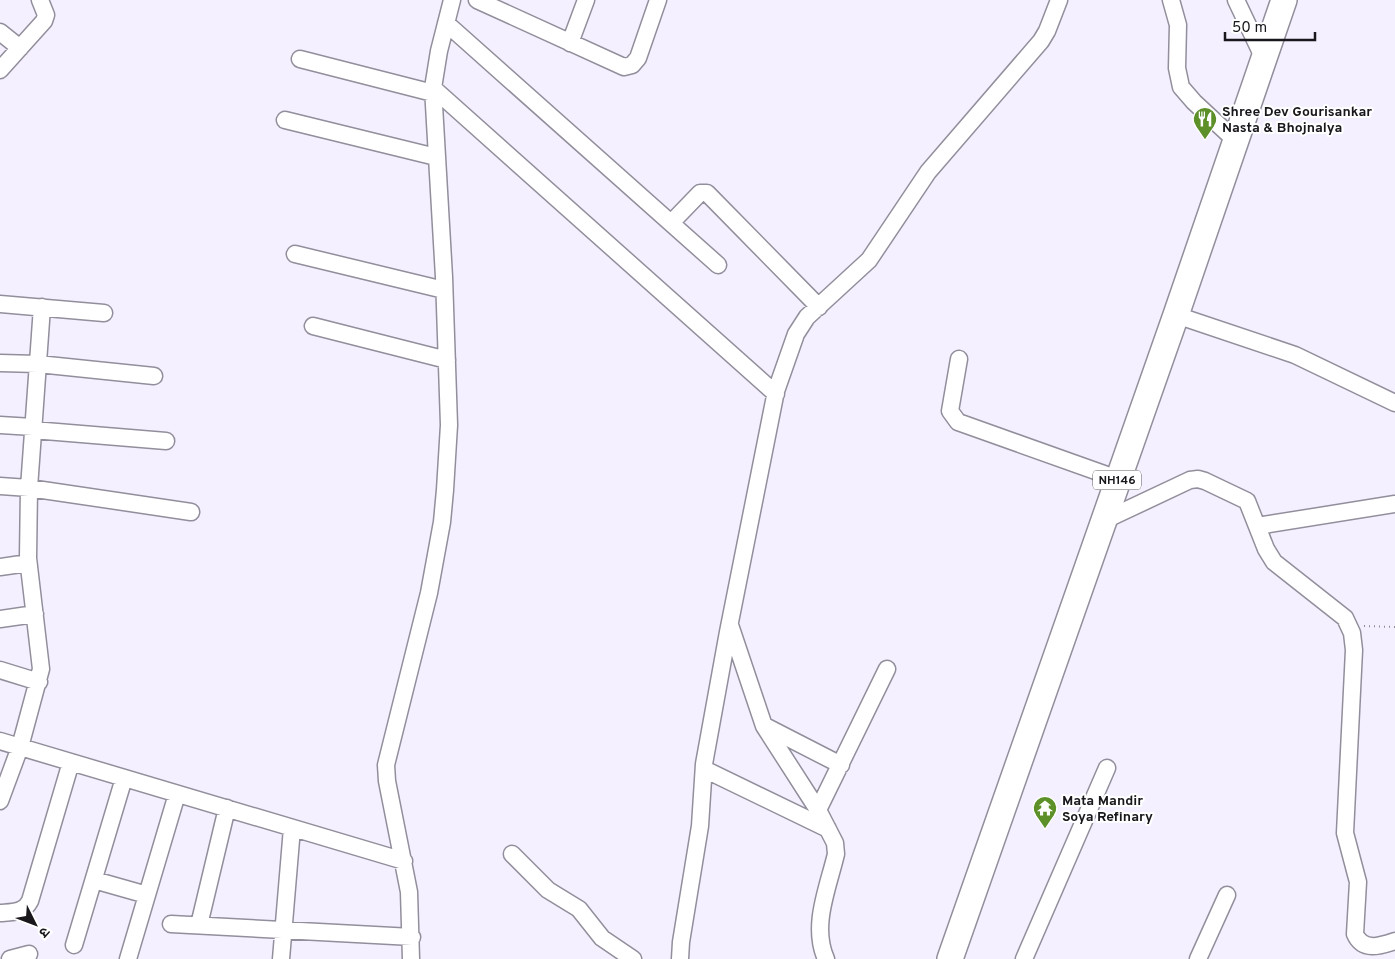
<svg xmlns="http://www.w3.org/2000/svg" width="1395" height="959" font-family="Overpass,'Noto Sans Devanagari',sans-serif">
<rect width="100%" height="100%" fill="#f5f0ff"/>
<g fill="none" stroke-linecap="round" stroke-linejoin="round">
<g stroke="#928e9b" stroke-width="19">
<path id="minor" d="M477,0L624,67L632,65L638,58L658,0
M1171,0L1178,25L1177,68L1181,87L1194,102L1236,141
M1236,0L1264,59
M446,23L718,265
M0,32L20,48
M570,43L586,0
M300,59L433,93
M0,70L44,21L46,15L40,0
M433,88L776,394
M285,120L436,157
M671,223L700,193H707L819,307
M295,254L444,290
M0,304L104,313
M1176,315L1295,355L1395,403
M313,326L447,360
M959,359L950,411L958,422L1118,479
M0,363L38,364L154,376
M0,425L33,427
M33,430L166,441
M0,486L29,488L191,512
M1103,521L1190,480L1198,479L1205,481L1247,501L1266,549L1274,562L1345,618L1352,633L1354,650L1345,833L1358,882L1355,934C1363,952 1380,946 1395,941
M1257,526L1395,504
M0,567L28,563
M0,619L35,614
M730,625L764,726L818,810L835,843L836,854C828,888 811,926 826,959
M0,670L39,682
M765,726L841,765
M0,741L404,861
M704,769L828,829
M0,801L20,747L41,669L28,558L29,488L42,307
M818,810L887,669
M512,854L548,890L579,909L602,938L633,959
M94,880L147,895
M0,913C12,912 24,913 30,901L71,762
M171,924L412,937
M199,925L227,808
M74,945L124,778
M10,959L29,954
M128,959L177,794
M281,959L292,828
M411,959L409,892L387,781L386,765L429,593L442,522L445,490L449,425L444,277L433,88L439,51L452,0
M680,959L681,942L700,826L704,764L728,632L776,391L796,334L807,317L869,260L928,172L1041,41L1047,31L1059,0
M1024,959L1107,768
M1198,959L1227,895"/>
</g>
<g stroke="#928e9b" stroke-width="28">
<path id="highway" d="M950,959L1176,315L1284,0"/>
</g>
<path stroke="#908c97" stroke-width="2" stroke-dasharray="1 4" stroke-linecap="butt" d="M1364,626L1395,627"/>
<use href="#minor" stroke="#fff" stroke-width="16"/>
<use href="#highway" stroke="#fff" stroke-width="25"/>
</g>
<defs>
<g id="restaurant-pin" transform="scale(1.25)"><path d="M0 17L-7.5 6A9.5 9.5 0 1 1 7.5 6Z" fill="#5d9028" stroke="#fff"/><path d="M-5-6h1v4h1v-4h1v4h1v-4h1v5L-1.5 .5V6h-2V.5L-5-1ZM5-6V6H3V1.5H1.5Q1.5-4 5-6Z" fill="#fff"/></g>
<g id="temple-pin" transform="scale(1.25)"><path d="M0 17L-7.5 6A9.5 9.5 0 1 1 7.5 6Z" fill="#5d9028" stroke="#fff"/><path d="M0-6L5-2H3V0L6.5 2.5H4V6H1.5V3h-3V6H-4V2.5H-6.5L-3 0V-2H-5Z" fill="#fff"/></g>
</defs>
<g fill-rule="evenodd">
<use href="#restaurant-pin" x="1205" y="119"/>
<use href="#temple-pin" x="1045" y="808"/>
</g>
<g text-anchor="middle" stroke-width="4" stroke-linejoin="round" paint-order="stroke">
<rect fill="#fff" stroke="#5e5d60" stroke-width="1" x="1093" y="470.5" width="48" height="19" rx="4"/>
<g font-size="12" font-weight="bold" fill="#19171c">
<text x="1117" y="484">NH146</text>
</g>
<g font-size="14" font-weight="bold" fill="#19171c" stroke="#fff" text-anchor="start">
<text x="1222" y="116">Shree Dev Gourisankar<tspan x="1222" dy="16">Nasta &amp; Bhojnalya</tspan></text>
<text x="1062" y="805">Mata Mandir<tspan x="1062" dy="16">Soya Refinary</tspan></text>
</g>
</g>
<g transform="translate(35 924) rotate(132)" stroke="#ffffff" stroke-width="4" paint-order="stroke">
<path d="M0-4L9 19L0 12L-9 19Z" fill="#19171c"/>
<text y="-8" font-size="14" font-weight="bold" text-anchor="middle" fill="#19171c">उ</text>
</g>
<path d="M1225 32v8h90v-8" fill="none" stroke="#19171c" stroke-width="2.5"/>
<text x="1232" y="32" font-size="15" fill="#19171c" stroke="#ffffff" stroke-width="4" paint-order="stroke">50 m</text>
</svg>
